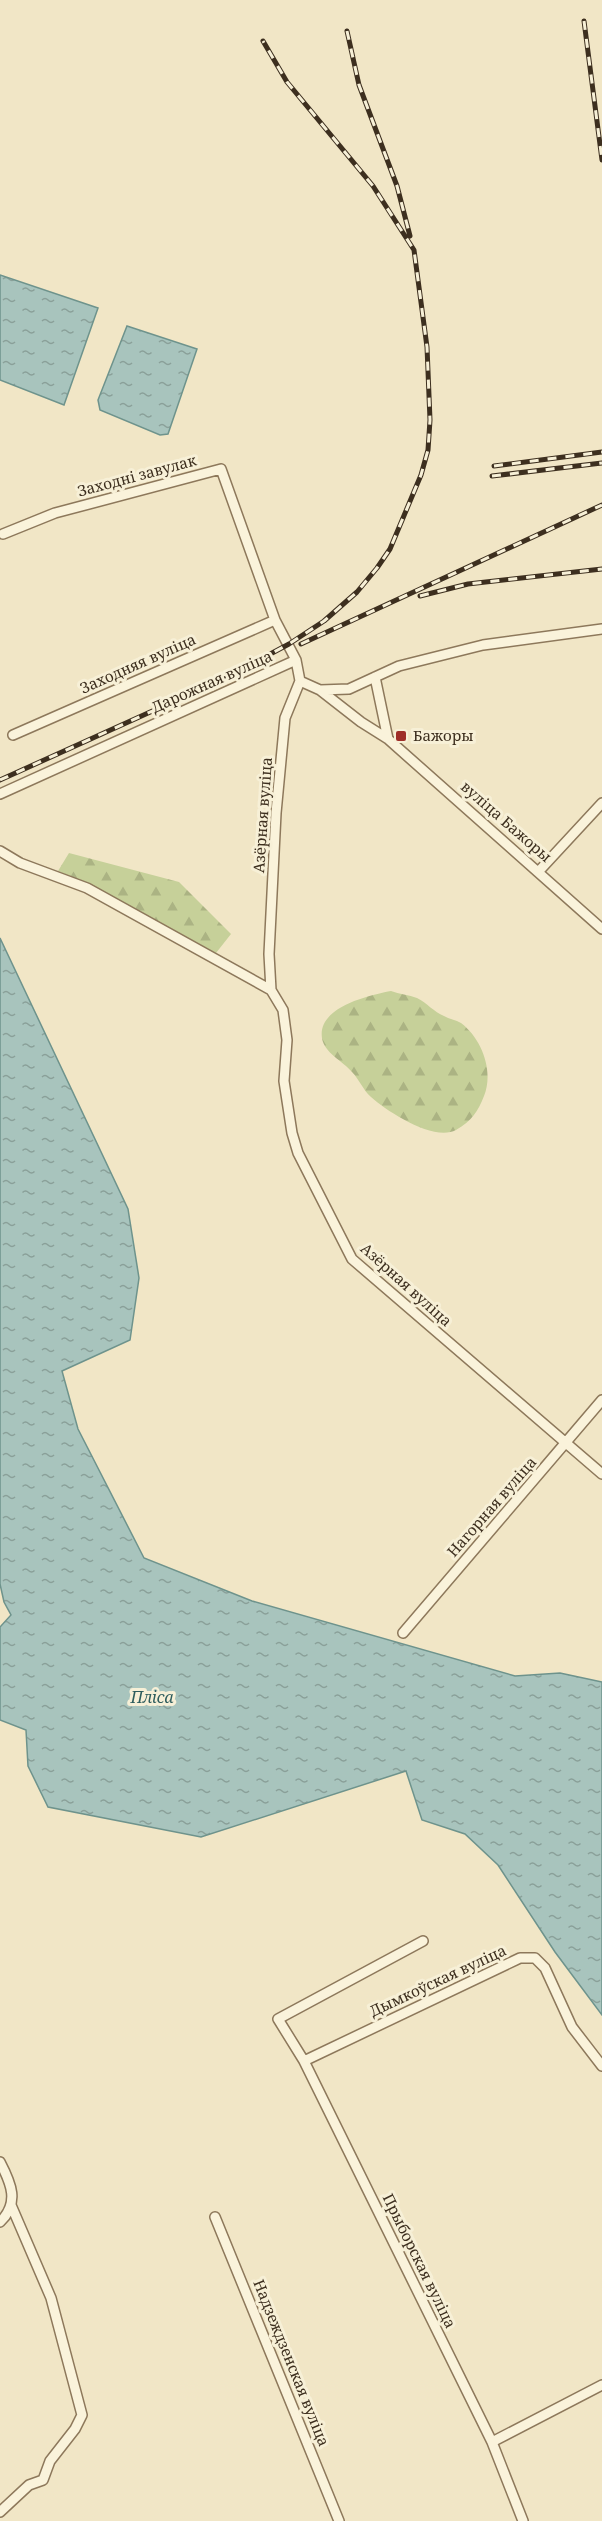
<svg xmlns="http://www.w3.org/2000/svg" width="602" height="2521" font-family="'Noto Serif',serif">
<defs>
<pattern id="forest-firs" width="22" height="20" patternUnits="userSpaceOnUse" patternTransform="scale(1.5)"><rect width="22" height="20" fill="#c6d099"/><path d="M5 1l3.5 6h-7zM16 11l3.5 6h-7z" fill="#abb383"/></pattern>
<pattern id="water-ripples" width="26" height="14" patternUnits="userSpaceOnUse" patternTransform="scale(1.5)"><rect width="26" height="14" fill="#a8c4bd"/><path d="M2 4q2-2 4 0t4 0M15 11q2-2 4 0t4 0" fill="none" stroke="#8aa099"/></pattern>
</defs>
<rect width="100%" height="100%" fill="#f1e6c6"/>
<path fill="url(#forest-firs)" d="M69,853L179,882L231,934L216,953L93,886L58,871Z
M391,991C399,994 409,995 417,998C427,1003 434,1012 444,1016C449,1019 456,1020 461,1023C482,1039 494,1071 484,1096C478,1111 472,1121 456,1130C434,1142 388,1112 371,1097C363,1090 359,1079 352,1072C343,1061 324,1053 322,1038C317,1007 370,995 391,991Z"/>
<path fill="url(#water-ripples)" stroke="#6e938c" stroke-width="1.5" d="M0,275L98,308L64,405L0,380Z
M127,326L197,349L168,434L160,435L100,410L98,400Z
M0,938L128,1209L139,1278L130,1340L62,1371L78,1429L144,1558L252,1601L515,1676L560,1673L602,1682V2015L555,1952L498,1865L465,1834L422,1820L406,1771L201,1837L48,1807L28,1766L26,1730L0,1720V1627L11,1615L4,1602L0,1584Z"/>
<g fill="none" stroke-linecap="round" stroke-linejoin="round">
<g stroke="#8d785b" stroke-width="12">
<path id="minor" d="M3,534L55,513L221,469L275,620L296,660
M375,677L388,739
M300,681L285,718L276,813L269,954L271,990L283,1010L287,1040L284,1081L292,1133L298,1153L352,1259L602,1474
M320,690L361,722L388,739L602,929
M13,735L275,620
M0,794L296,660L300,681L320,690L349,689L399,666L483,645L602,629
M0,851L20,863L87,888L271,990
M539,871L602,803
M403,1633L602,1400
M423,1941L278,2019L304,2061L492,2442L523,2521
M304,2061L520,1958H535L545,1968L572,2027L602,2066
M0,2162C11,2183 20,2203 0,2222
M215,2217L339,2521
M492,2442L602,2385
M0,2512L29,2485L43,2480L50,2461L75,2429L82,2415L51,2298L11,2205"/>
</g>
<use href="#minor" stroke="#faf3db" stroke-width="9"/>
<g stroke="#3d2f1f" stroke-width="5">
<path id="rail" d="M584,21L602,160
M347,31L359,85L397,186L410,236
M494,466L602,452
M492,476L602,463
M420,596L468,584L602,569
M301,644L602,505
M227,677L289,644L324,621L357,592L377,568L390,549L421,475L428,450L430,420L427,347L414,250L373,186L287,82L263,41
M0,780L232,675"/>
</g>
<use href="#rail" stroke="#f7f0d7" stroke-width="3" stroke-dasharray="9" stroke-linecap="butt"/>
</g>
<rect fill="#9f2e28" stroke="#f7f0d7" stroke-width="2" x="395" y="730" width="12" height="12" rx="3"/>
<g text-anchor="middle" stroke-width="6" stroke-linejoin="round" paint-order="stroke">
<g font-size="15" fill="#3d2f1f" stroke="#f7f0d7">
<text transform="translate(137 476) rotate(-15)" y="5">Заходні завулак</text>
<text transform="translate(138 664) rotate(-24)" y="5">Заходняя вуліца</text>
<text transform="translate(212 682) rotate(-24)" y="5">Дарожная вуліца</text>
<text transform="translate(263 815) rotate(-86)" y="5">Азёрная вуліца</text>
<text transform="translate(506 822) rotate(41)" y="5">вуліца Бажоры</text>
<text transform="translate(406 1285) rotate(42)" y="5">Азёрная вуліца</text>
<text transform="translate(492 1507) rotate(-49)" y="5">Нагорная вуліца</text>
<text transform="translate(438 1981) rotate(-25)" y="5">Дымкоўская вуліца</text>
<text transform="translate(419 2261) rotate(64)" y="5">Прыборская вуліца</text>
<text transform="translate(291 2363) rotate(68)" y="5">Надзеждзенская вуліца</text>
</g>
<g font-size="15" fill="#3d2f1f" stroke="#f7f0d7" text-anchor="start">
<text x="413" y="741">Бажоры</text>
</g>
<g font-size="16" font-style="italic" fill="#2e5d5d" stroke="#f7f0d7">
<text x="152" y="1703">Пліса</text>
</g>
</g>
</svg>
